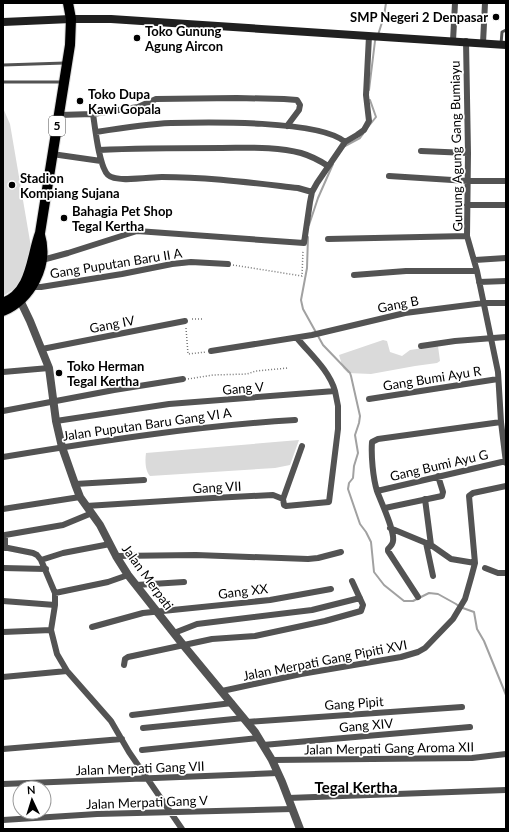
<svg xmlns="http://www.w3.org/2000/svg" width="509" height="832" font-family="Lato,sans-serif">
<rect width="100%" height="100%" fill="#fff"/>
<path fill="#dadada" d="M3,108L10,124L31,247L25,273L14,289L3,296Z
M383,340L387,341L390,352L402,356L410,350L438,346L440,361L437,363L415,366L371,374L348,373L343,368L339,355Z
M299,440L290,465L275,468L150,476C145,471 145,460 146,453Z"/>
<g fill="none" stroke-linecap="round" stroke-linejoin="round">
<path stroke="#a1a1a1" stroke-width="2" d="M378,35L384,16L386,3
M369,90L375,41L376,39
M368,127L376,117L370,100
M345,146L360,138L363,134
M309,225L318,198L333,164
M308,237L307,268L301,300L303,309L323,345L350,373L351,376L360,416L359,423L355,435L358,453L354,466L353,478L349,483L348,489L360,524L366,532L371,542L374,572L384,585L404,601H413L429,593L438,594L456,604L460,607L474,612L477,629L484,641L506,695"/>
<g stroke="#dbdbdb" stroke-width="12">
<path id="trunk" d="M3,303C32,292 31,257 40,233L70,45L71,19L68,3
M3,311C31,299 49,265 40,235"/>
</g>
<path stroke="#757575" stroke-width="1.5" stroke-dasharray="1 2" stroke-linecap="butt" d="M233,265L302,276L303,250
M192,319H204
M186,328L188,354L206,352
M188,379L213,375L247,374L256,371L288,368"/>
<path stroke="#535353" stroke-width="3" d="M501,44L502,32L506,30
M3,65L65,63
M3,82H63"/>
<path stroke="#535353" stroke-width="6" d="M453,41L455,3
M466,41L468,153L467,236L477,271L498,372L501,422L506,463
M483,43L485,3
M93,114L138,107L156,99L237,98L284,99L297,100L300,105L299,110L287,126
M59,115L93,114C95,127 99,167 108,175C116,183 150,177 162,177C207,177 253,183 298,188L312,192
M96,132C121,128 146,124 171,123C206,122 321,120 345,142
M99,150C140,148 181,148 222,148C247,148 276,146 301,153C311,156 319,160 328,166
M421,151L468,153
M52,154L101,161
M389,176L468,181H506
M467,205H506
M328,239L467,236
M42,260L68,253L137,231L304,243L310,202L312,192L317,183L345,142L357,135L364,130L369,121L366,95L369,36
M475,260L506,258
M354,275L406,271H477
M479,282L506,281
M31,287H41L122,274L172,264L191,262L228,264
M297,338C310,354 329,370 335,391
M421,346L455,341L506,337
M42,349L185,321
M211,351L312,335L405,313L484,303H506
M3,372L49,368
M369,399L498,379
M3,411L114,390L183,379
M56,421L169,404L335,391L338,406V429L329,502L286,506L284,505L283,499L273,495L213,498L86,506
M3,457C100,441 197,426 295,420
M75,484L144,480
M377,491L506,461
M283,499L302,446
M425,499L431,545
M385,508L442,496L443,492L438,476
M3,509L80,497
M390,528L431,545L451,559L475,563
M426,543L433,576
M3,547L33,553L37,555L41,560L55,593V605L51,630L57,654L67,671L111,721L129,752L182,829
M5,548V535L63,525L92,513
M116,556L196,555L308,559L318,558L341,552
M41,560L63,553L110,544
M3,568L46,569
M485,568L498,573H506
M136,585L184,582
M55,593L108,582L128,575
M418,597L388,551V549C390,547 393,544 393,541C395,531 381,502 377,491C373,478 371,456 372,442L378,439L501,422
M3,601L55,605
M92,627L143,613L270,600L331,589
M3,632L51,630
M174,633L197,624L312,610L360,598
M124,665L125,659L128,657L212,639L255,636L325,621L361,611L363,605L352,581
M3,677L67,671
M222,691L301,674L401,657L418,652L425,648L453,619L465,599L471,578L475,563L469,496L473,493L506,486
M132,715L232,703
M247,722L462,707
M143,728L244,718
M263,745L470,727
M3,749L122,739
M142,750L259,738
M272,760L472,758L506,754
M3,784L278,773
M288,798L506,790
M3,820L97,814L292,809"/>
<path stroke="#535353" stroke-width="8" d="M18,296L30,321L49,368L56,421L62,447L75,484L80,497L100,525L116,556L128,575L184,646L255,732L272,760L282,782L300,829"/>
<path stroke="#202020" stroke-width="8" d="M3,22L71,19H111L506,45"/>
<use href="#trunk" stroke="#000" stroke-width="10"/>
</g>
<g fill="#000" stroke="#fff" stroke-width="1.5">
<circle cx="496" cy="17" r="4"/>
<circle cx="137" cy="38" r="4"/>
<circle cx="80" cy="101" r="4"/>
<circle cx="12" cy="185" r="4"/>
<circle cx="64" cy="218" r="4"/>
<circle cx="59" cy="373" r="4"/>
</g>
<g text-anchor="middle" stroke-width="3.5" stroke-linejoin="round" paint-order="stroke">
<rect fill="#fff" stroke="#4c4c4c" stroke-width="1" x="49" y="116" width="16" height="20" rx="3"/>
<g font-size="12" font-weight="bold" fill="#000">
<text x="57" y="130">5</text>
</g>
<g font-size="13" font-weight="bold" fill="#000" stroke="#fff" text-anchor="start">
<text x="488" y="22" text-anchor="end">SMP Negeri 2 Denpasar</text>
<text x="145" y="36">Toko Gunung<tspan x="145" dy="15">Agung Aircon</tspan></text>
<text x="88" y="99">Toko Dupa<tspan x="88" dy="15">Kawi Gopala</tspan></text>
<text x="20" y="183">Stadion<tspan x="20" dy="15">Kompiang Sujana</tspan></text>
<text x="72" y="216">Bahagia Pet Shop<tspan x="72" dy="15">Tegal Kertha</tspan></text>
<text x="67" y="371">Toko Herman<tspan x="67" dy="15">Tegal Kertha</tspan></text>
</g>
<g font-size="13" fill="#000" stroke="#fff">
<text transform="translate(456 146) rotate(-91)" y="5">Gunung Agung Gang Bumiayu</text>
<text transform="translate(116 263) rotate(-9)" y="5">Gang Puputan Baru II A</text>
<text transform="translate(398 304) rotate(-11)" y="5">Gang B</text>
<text transform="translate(112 324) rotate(-11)" y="5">Gang IV</text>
<text transform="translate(432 378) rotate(-9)" y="5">Gang Bumi Ayu R</text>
<text transform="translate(243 388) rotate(-5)" y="5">Gang V</text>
<text transform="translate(147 424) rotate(-8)" y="5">Jalan Puputan Baru Gang VI A</text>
<text transform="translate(439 465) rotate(-13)" y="5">Gang Bumi Ayu G</text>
<text transform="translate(217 487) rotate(-3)" y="5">Gang VII</text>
<text transform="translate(148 577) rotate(54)" y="5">Jalan Merpati</text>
<text transform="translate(243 591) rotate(-7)" y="5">Gang XX</text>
<text transform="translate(325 660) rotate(-11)" y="5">Jalan Merpati Gang Pipiti XVI</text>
<text transform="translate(354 703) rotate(-4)" y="5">Gang Pipit</text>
<text transform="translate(366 725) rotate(-5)" y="5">Gang XIV</text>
<text transform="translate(389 748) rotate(-1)" y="5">Jalan Merpati Gang Aroma XII</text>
<text transform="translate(140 768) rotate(-2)" y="5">Jalan Merpati Gang VII</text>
<text transform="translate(147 802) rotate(-2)" y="5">Jalan Merpati Gang V</text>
</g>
<g font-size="15" font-weight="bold" fill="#000" stroke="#fff">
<text x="356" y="793">Tegal Kertha</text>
</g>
</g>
<rect width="509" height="832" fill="none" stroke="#000000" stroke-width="8"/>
<g transform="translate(32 800) rotate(356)"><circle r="19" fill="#ffffff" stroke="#999999"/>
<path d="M0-3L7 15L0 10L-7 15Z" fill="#000000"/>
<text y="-6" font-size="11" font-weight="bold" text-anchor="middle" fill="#000000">N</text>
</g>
</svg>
